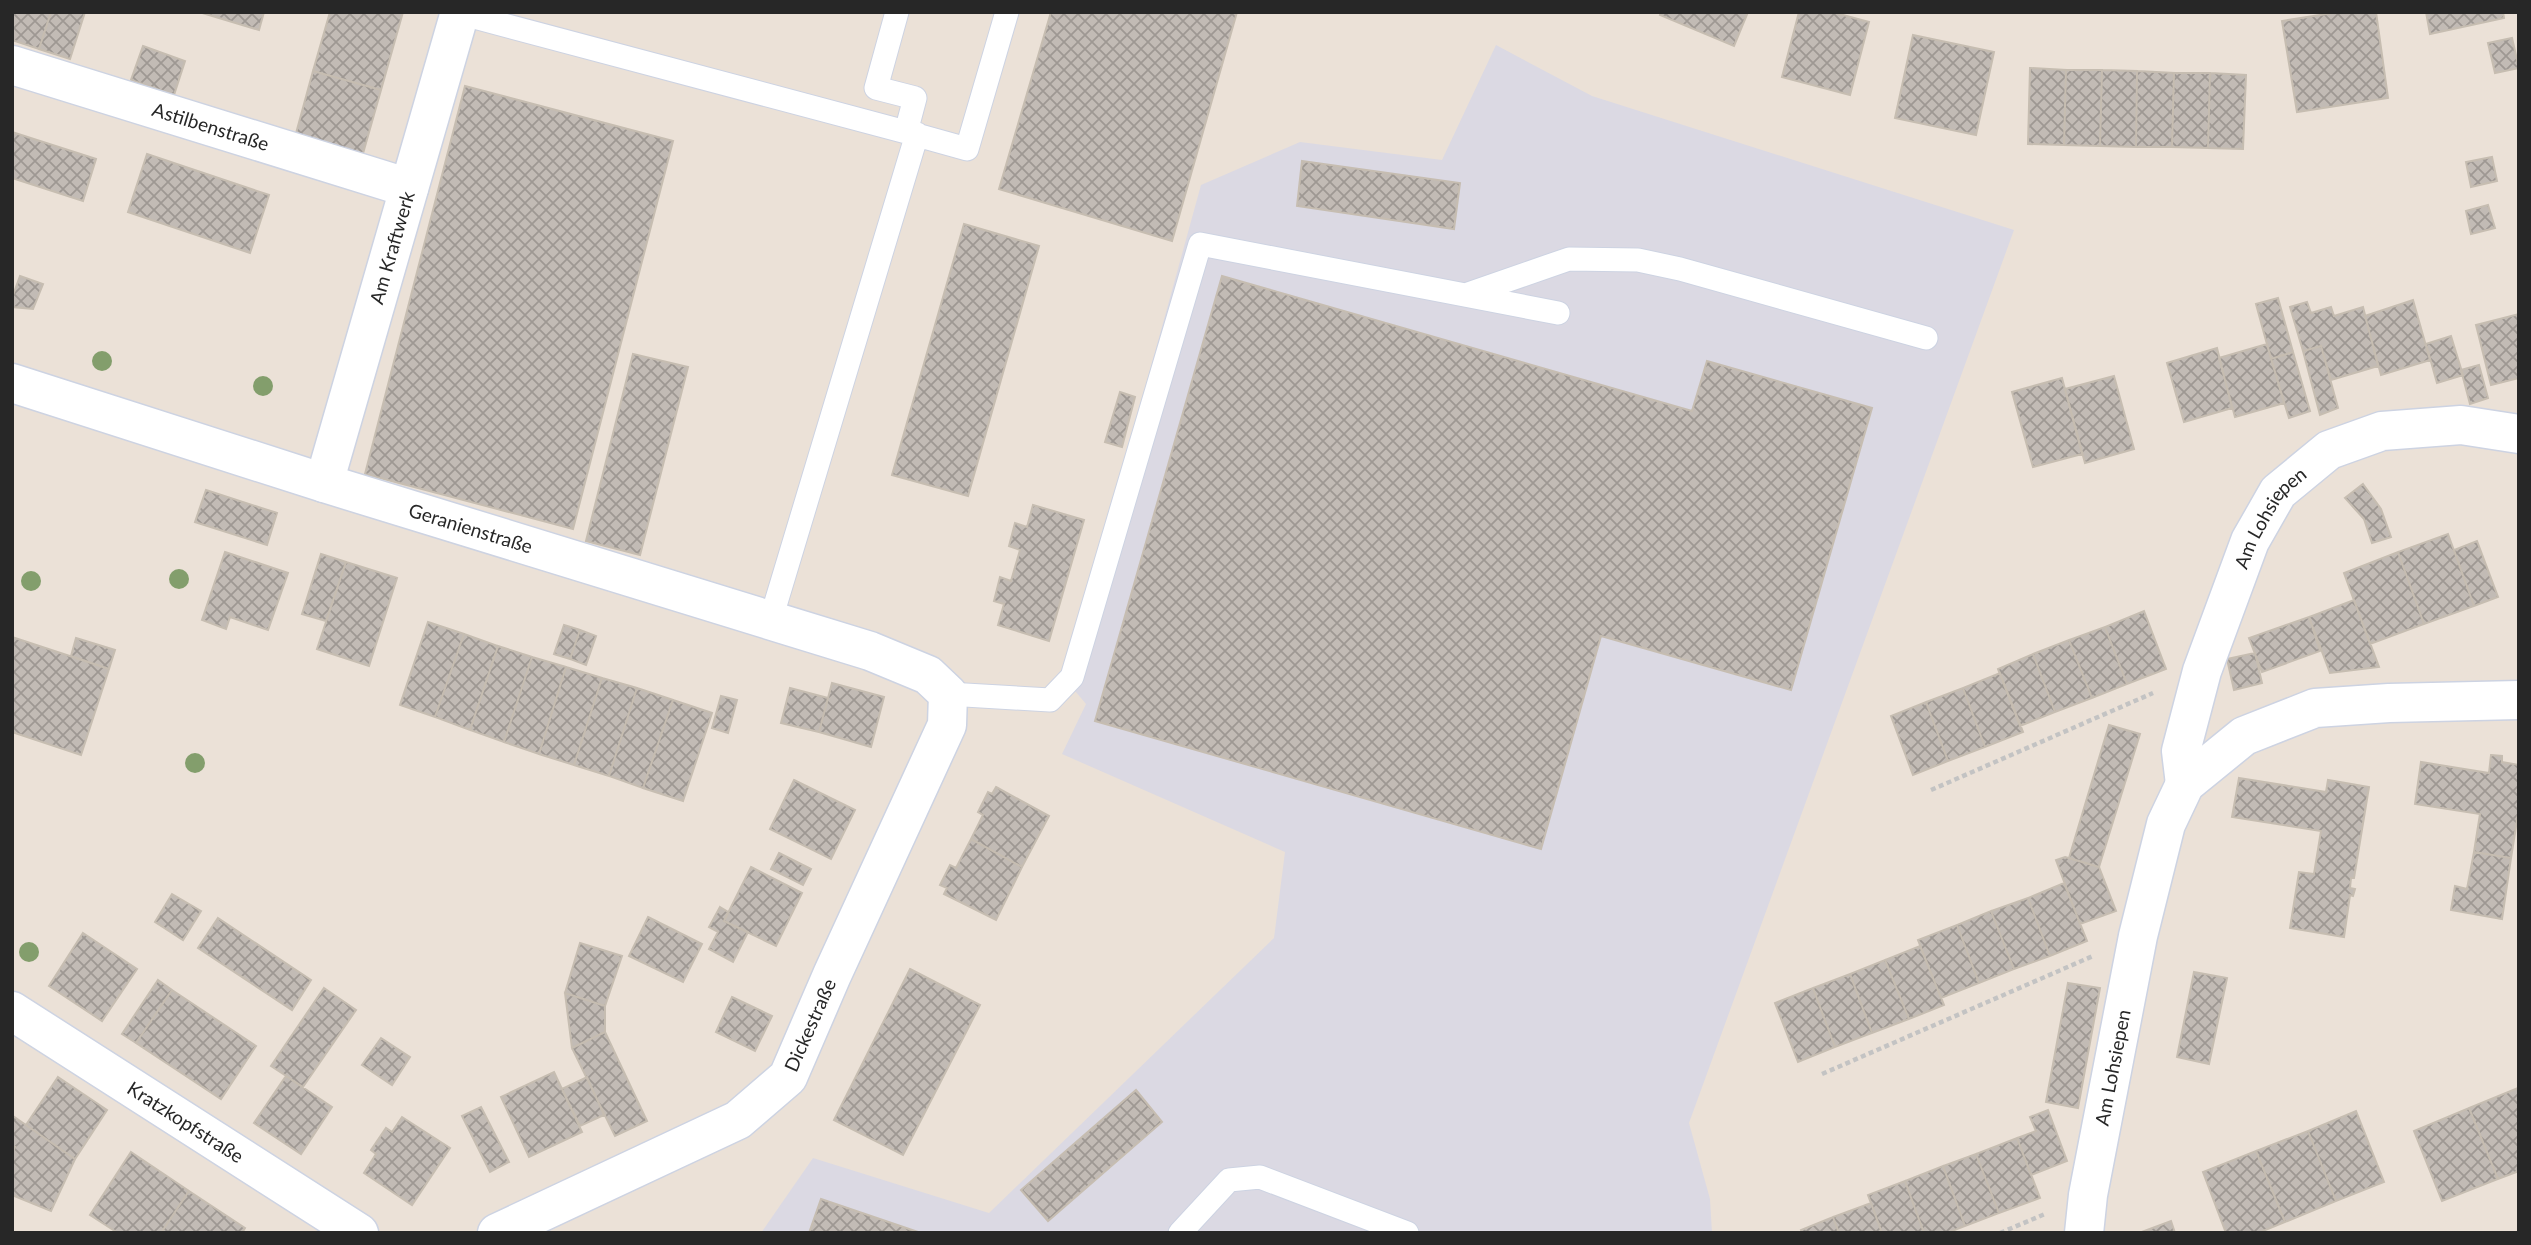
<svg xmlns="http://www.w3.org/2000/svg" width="2531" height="1245" font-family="Lato,sans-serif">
<defs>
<pattern id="building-cross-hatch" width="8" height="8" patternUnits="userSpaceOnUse" patternTransform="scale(1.75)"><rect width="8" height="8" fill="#c2bbb5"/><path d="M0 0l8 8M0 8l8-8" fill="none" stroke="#9e9893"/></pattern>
</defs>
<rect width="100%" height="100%" fill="#ebe1d7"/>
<path fill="#dbd9e3" d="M1496,45L1592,96L2014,230L1689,1123L1710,1199L1712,1233H761L813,1158L989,1213L1274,938L1285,852L1062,754L1086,704L1065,679L1201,185L1300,142L1442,160Z"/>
<path fill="url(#building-cross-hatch)" stroke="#c6bdb1" stroke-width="2" d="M12,12H51L39,49L12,40Z
M51,12H85L70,59L39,49Z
M199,12H264L259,30Z
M330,12H403L381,90L313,71Z
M1051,12H1237L1172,241L999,189Z
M1661,12H1748L1734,46L1660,15Z
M1799,12H1832L1869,22L1850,95L1782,77Z
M2339,12H2376L2388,98L2297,112L2282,21Z
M2426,12H2503L2504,18L2430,34Z
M1913,35L1994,52L1976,135L1895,118Z
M2512,38L2519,68L2495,73L2488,43Z
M143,46L185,61L174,95L131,80Z
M2030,68L2066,70L2064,145L2028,144Z
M2066,70H2102L2100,146L2064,145Z
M2102,70L2137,71L2136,147L2100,146Z
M313,71L381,90L362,157L295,137Z
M2137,71L2174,73L2172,147H2136Z
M2174,73H2210L2208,148L2172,147Z
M2210,73L2246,75L2243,149L2208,148Z
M465,86L673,141L573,529L365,474Z
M12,132L96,159L83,201L12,178Z
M147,154L269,195L250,253L128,212Z
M2492,157L2497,181L2471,187L2466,162Z
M1302,161L1460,183L1454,229L1297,206Z
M2488,205L2495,228L2471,234L2466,211Z
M964,224L1039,246L968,496L892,475Z
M20,276L43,284L33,309L12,307V298Z
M1222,276L1692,411L1707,361L1872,408L1791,690L1601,636L1541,849L1095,721Z
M2278,298L2293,352L2271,359L2256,304Z
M2413,300L2430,360L2381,375L2365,316Z
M2307,302L2311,313L2331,307L2334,316L2363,307L2378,366L2331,380L2321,346L2303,351L2290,307Z
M2519,314V378L2491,385L2476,325Z
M2451,336L2463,375L2437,383L2426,344Z
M2267,344L2284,403L2235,417L2219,358Z
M2321,346L2338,408L2320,415L2303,351Z
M2217,348L2232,408L2184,422L2167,363Z
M2293,352L2310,411L2289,418L2271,359Z
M633,354L688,367L640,555L586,541Z
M2479,365L2488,398L2470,404L2461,370Z
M2114,376L2134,449L2085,463L2065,389Z
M2062,378L2082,454L2033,467L2012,392Z
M1120,392L1135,397L1122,447L1105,442Z
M2363,484L2381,509L2391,537L2372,543L2364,519L2345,498Z
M206,490L277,513L267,545L195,522Z
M1033,505L1084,520L1049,641L998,625L1004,604L994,601L1000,577L1011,581L1020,550L1009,546L1015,523L1027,527Z
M2448,534L2474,606L2424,624L2398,552Z
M2477,541L2498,597L2474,606L2454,550Z
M225,552L288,573L268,630L230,617L226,629L202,620Z
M2398,552L2424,624L2370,644L2344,573Z
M321,554L346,562L326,621L302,614Z
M346,562L397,578L369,666L317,649Z
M2354,600L2379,667L2330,673L2309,617Z
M2144,611L2166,669L2127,684L2105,627Z
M2309,617L2320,651L2262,672L2249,638Z
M428,622L464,634L435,717L400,705Z
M564,625L580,630L570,659L554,654Z
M2105,627L2127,684L2092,698L2069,640Z
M580,630L596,636L586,665L570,659Z
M464,634L498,646L470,730L435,717Z
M12,637L109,669L81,755L12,732Z
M76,638L115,650L109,669L71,656Z
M2069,640L2092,698L2055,712L2033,654Z
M498,646L532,657L504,742L470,730Z
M2255,653L2262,683L2234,690L2227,659Z
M2033,654L2055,712L2020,726L1998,669Z
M532,657L566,667L539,754L504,742Z
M566,667L602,678L574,765L539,754Z
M2000,673L2023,732L1985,747L1963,688Z
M602,678L637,688L609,776L574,765Z
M832,683L884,697L871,747L819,732Z
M637,688L673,700L643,788L609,776Z
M790,688L828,698L819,732L781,723Z
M1963,688L1985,747L1948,761L1926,702Z
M721,696L737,700L728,733L712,728Z
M673,700L712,713L683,801L643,788Z
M1926,702L1948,761L1913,775L1891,716Z
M2109,725L2140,734L2099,867L2069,858Z
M2491,755L2502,756V762L2519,765V808L2511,858L2474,852L2480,814L2415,804L2421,762L2489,773Z
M2239,778L2326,792L2328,780L2369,787L2354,878H2351L2350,888L2355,889L2353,896L2350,895L2344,937L2290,928L2299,872L2314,874L2321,831L2232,817Z
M794,780L855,810L831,859L770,829Z
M996,787L1049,816L1022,867L971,839L983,815L978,812L988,792L992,794Z
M971,839L1022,867L996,920L944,894L947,888L940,885L950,865L956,868Z
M2474,852L2511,858L2502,919L2451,910L2455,886L2467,889Z
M779,853L811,869L803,885L771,869Z
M2065,857L2099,867L2116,911L2080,924L2056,860Z
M751,867L802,893L776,946L724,921Z
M2064,883L2087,941L2050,956L2028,898Z
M172,894L201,911L183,940L155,922Z
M2028,898L2050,956L2014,969L1991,911Z
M720,907L728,912L724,921L748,932L733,962L709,949L718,932L709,927Z
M1991,911L2014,969L1979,983L1957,925Z
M648,917L702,944L683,982L629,956Z
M218,918L311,980L292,1010L198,948Z
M1957,925L1979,983L1941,998L1918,940Z
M83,933L137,969L102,1021L49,986Z
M580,943L622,956L605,1006L565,993Z
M1920,946L1944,1005L1909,1019L1885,960Z
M1885,960L1909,1019L1872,1033L1850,974Z
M910,969L980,1005L903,1155L834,1120Z
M2194,972L2227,978L2209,1064L2177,1057Z
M1850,974L1872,1033L1835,1047L1813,988Z
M158,980L172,990L136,1043L122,1034Z
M2068,983L2100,988L2078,1108L2046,1102Z
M324,988L356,1010L303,1087L271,1066Z
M1813,988L1835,1047L1798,1062L1775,1003Z
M172,990L256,1046L221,1099L136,1043Z
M565,993L605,1006V1032L572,1048Z
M732,997L772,1016L755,1051L716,1032Z
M605,1032L647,1121L615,1136L572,1048Z
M381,1038L410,1057L392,1085L362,1065Z
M554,1072L582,1132L529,1157L501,1097Z
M286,1076L332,1107L301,1154L254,1123Z
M58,1077L107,1110L75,1159L26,1125Z
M587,1077L604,1115L580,1126L562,1089Z
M2518,1088L2519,1171L2498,1179L2469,1108Z
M1136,1090L1162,1122L1048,1221L1021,1190Z
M481,1107L509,1162L490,1172L462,1116Z
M2469,1108L2498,1179L2442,1201L2414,1131Z
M2048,1110L2067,1161L2031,1175L2017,1138L2036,1131L2030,1117Z
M2356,1111L2384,1182L2336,1201L2308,1131Z
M13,1116L75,1159L51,1211L12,1195V1153L15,1147H12Z
M402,1117L450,1148L412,1205L364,1173L376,1154L371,1150L386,1128L392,1132Z
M2308,1131L2336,1201L2285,1222L2256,1151Z
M2017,1138L2040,1198L1999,1213L1976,1154Z
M2256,1151L2285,1222L2258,1233H2226L2203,1172Z
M131,1152L189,1191L161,1233H118L90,1215Z
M1976,1154L1999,1213L1965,1226L1943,1166Z
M1943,1166L1965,1226L1947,1233H1924L1905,1181Z
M1905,1181L1924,1233H1882L1868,1195Z
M189,1191L245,1228L242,1233H161Z
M821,1199L921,1233H809Z
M1871,1203L1882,1233H1839L1833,1217Z
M1833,1217L1839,1233H1802L1801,1230Z
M2171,1221L2175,1233H2139Z"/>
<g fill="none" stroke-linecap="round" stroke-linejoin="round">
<g stroke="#cdd3e2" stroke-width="25">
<path id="service" d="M459,13L906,132L915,98L876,88L897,12
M906,132L967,149L1007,12
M1468,294L1569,259L1638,260L1680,269L1926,338
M771,619L917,134
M948,694L1050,700L1072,677L1200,244L1558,313
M1180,1233L1229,1180L1260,1177L1407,1233"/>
</g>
<g stroke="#cdd3e2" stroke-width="41">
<g id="minor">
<path id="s1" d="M12,65L409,188"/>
<path id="s2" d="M12,383L324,483L870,651L928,675L948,694L947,725L832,975L788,1077L738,1120L497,1233"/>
<path id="s3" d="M324,483L460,12"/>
<path id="s4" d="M2185,784L2181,751L2202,671L2250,541L2278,492L2329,450L2382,431L2461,425L2519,434"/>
<path id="s5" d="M12,1011L359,1233"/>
<path id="s6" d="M2084,1233L2088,1195L2138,936L2166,824L2185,784L2244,736L2315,708L2389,703L2519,700"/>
</g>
</g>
<path stroke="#c3c3c3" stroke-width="4.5" stroke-dasharray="5 3.5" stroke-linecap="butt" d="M1931,790L2153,693
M1822,1074L2093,956
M2000,1233L2045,1214"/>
<use href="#service" stroke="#fff" stroke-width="23"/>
<use href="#minor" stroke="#fff" stroke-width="38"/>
</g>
<g fill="#839e6c">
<circle cx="102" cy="361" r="10"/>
<circle cx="263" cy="386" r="10"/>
<circle cx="179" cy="579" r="10"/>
<circle cx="31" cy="581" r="10"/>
<circle cx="195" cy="763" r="10"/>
<circle cx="29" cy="952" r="10"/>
</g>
<g text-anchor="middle" stroke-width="5" stroke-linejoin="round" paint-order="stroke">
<g font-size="19" fill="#272727" stroke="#fff">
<text dy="7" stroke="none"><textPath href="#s1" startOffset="208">Astilbenstraße</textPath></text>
<text dy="7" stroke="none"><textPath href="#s3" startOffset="245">Am Kraftwerk</textPath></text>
<text dy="7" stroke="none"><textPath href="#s4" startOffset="285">Am Lohsiepen</textPath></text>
<text dy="7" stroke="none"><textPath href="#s2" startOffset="481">Geranienstraße</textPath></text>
<text transform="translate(810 1025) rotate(-66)" y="7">Dickestraße</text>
<text dy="7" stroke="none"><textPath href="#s6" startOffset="168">Am Lohsiepen</textPath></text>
<text dy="7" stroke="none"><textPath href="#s5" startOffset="206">Kratzkopfstraße</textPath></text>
</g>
</g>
<rect width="2531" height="1245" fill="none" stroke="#272727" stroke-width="28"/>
</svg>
